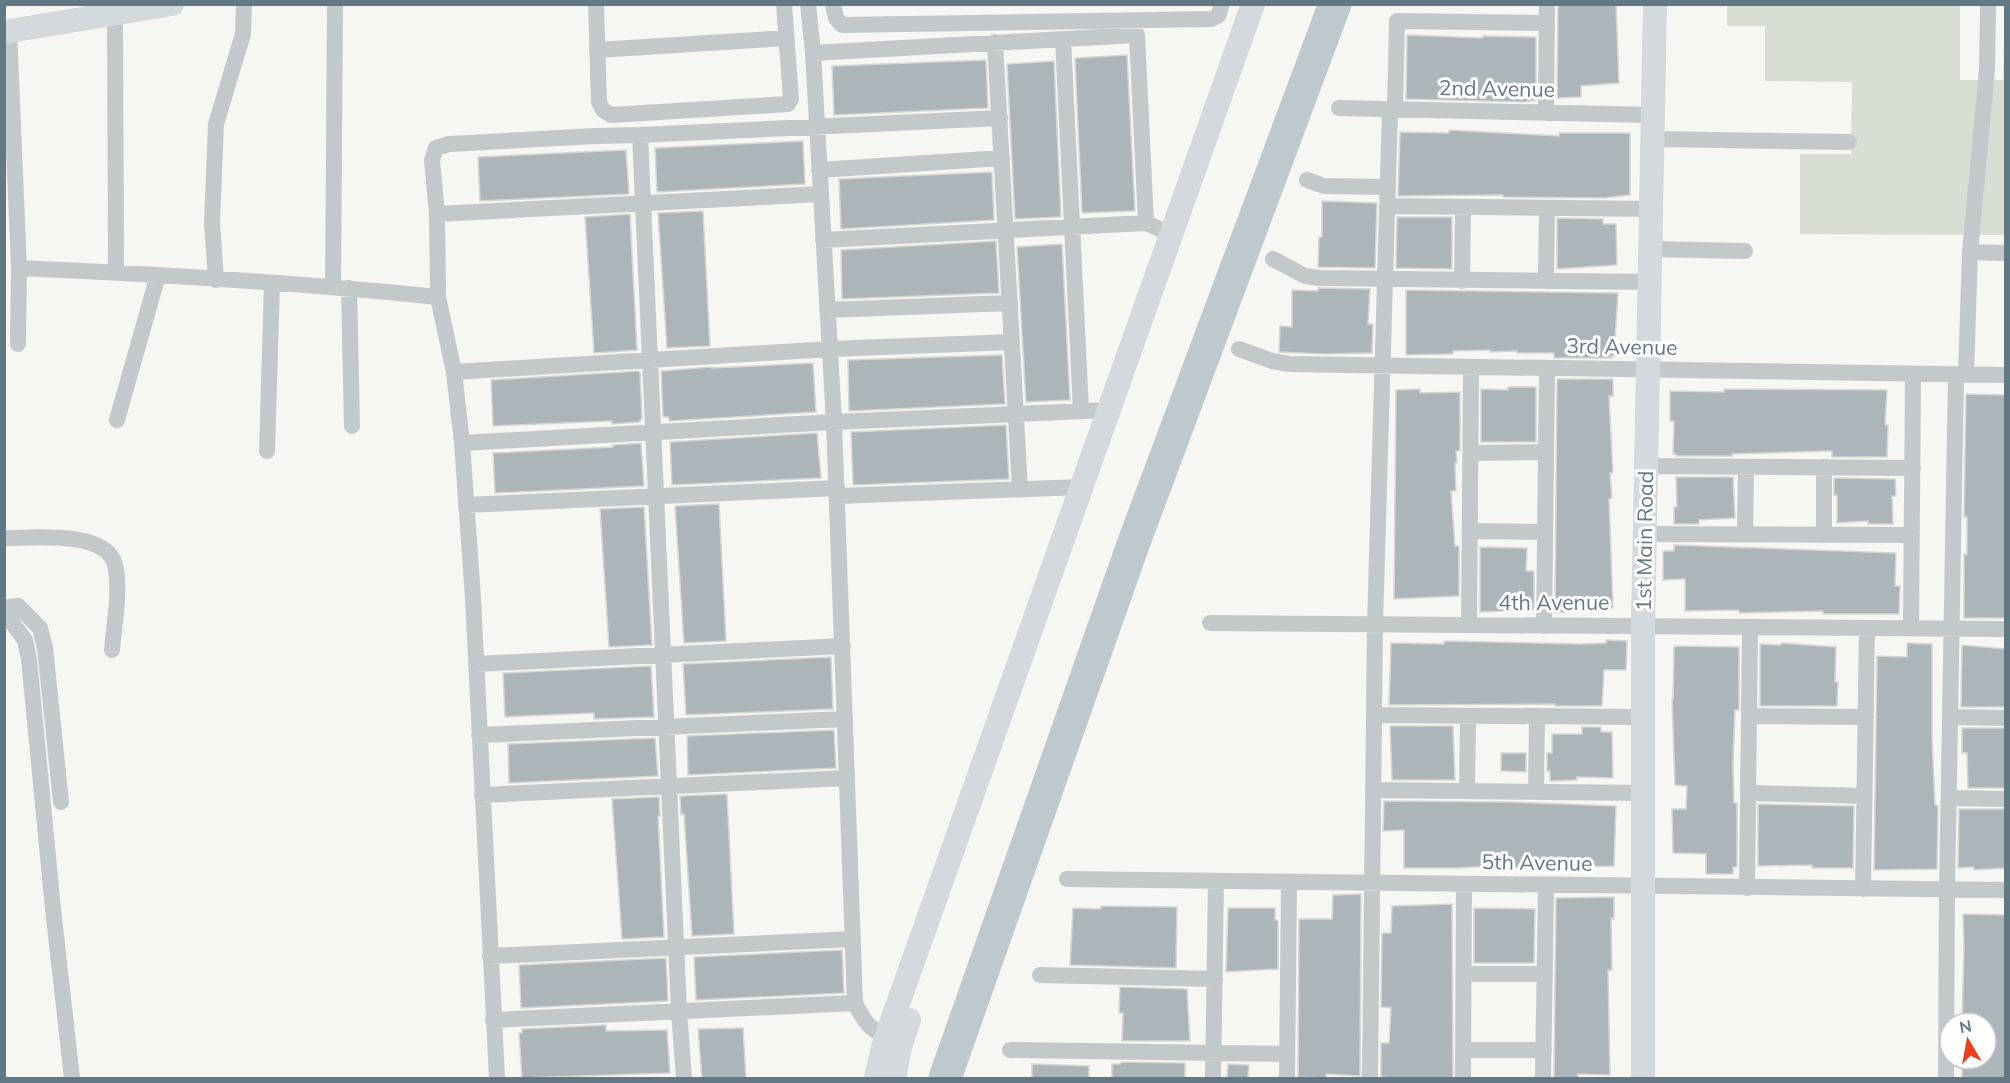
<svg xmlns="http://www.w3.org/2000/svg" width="2010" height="1083" font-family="Mulish,sans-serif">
<rect width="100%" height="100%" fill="#f6f6f2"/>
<path fill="#d8ded3" d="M1727,5H1960V80H2003L2005,5V235L1800,234V154H1851L1852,82L1765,81V26H1727Z"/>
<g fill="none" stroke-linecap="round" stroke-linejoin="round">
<path stroke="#bdc9cd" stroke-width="33" d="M945,1078L1134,542L1335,4"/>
</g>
<path fill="#acb5ba" stroke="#d8d7d5" stroke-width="1.5" d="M1558,4H1616L1619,83L1581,86V97L1557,98Z
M1407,35L1483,38V36L1536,37V100L1524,102L1406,99Z
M1127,55L1135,211L1082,213L1075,60L1076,58Z
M986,60L988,108L834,115L832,66Z
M1054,61L1061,217L1015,219L1007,64Z
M1449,130L1559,136V133H1630V195L1604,198L1503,197V195L1398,196L1400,132L1449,133Z
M803,141L805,184L657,192L655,148Z
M626,150L629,194L480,201L478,157Z
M992,172L994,220L841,229L839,179Z
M1322,201L1377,203L1375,268L1318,267L1319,237H1322Z
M703,211L710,346L667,348L658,213Z
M630,214L637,350L594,353L585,217Z
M1397,217H1452V269L1396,268Z
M1557,218L1603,219V224H1616L1617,265L1557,269Z
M996,241L999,293L842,299L841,250Z
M1062,244L1070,400L1026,402L1017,247Z
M1318,288L1370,289L1368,324H1373L1372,353L1325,354L1279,352L1280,326L1292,327V290L1318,291Z
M1406,290L1618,293L1614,356H1611L1612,358H1554V353H1517V351L1490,352V350L1453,351V354L1406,355Z
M1002,355L1005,404L849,411L848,360Z
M813,363L816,412L669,421V417H663L661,371L711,367V368Z
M638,371L640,372L642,418L639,422L612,424V421L493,426L491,380Z
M1557,379H1613V396H1609L1613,473H1610L1612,498L1609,499L1613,608L1555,613Z
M1508,387H1536V442H1481V389L1508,390Z
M1420,389V393L1460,392V451H1456L1457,463H1455L1456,491H1451L1455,546H1459V596L1394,599L1396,390Z
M1724,389L1887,390L1885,425H1888L1887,457H1832V451L1732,454V456H1676V454H1673L1674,421H1670V391L1724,392Z
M1966,394L2006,395V618H1964V554H1967V517H1964Z
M1006,425L1009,479L853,485L851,432Z
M817,433L821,478L672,485L670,442Z
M641,443L644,486L495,493L493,453L613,447V445Z
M1676,477H1733L1735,518L1699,520V524H1674V507H1677Z
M1834,478L1895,479L1896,496H1892L1893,524H1868V521L1837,523V495H1834Z
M719,504L726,641L684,643L675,506Z
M644,507L652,645L609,647L600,509Z
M1674,545L1896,553L1895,586H1900L1899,614H1823V611L1739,613V610L1685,611V579L1663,580V551H1674Z
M1480,547L1527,548L1526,571H1534V610L1480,612Z
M1606,640L1627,641L1626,670H1604L1602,706H1555V704L1389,705L1391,643L1444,644V641L1580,644L1606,643Z
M1781,643L1836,647L1835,682H1838L1837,706H1760V644L1781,645Z
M1907,643L1932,644V738L1935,805L1938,806L1937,869L1874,870L1877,656L1907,657Z
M1962,645L2006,649V707H1961Z
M1674,646L1739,647V710H1735L1733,764L1734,803H1737V867H1733V874H1706V854L1673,853L1672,809H1686L1687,786L1675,785L1672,700H1673Z
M831,657L833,709L686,715L683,664Z
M651,666L654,717L594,719V713L505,717L503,673Z
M1390,726H1453L1455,780H1392Z
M1582,727H1601V732H1612L1613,778L1577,777V780L1550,781V771H1547V753H1552V734H1582Z
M1962,728H2006V788H1968L1967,753H1962Z
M834,730L836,768L688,775L687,736Z
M655,738L658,776L509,783L508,744Z
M1501,753H1526V772L1501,771Z
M727,794L734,934L692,936L684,814L681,815L680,796Z
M659,797L660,816H658L664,937L622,939L612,799Z
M1384,801L1511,802L1616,806L1614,866L1511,868V865L1457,868H1404V830L1383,831Z
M1758,804L1854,806L1853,868H1812V865L1758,866Z
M1959,809H2006V868L1974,870V867L1958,868Z
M1361,894L1360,1076L1326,1074V1078L1298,1077L1299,919H1332L1333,895Z
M1614,897V919L1611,918L1612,970H1608L1610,1075L1578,1074V1078H1554L1556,898Z
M1452,904L1453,1078H1388L1381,1077V1043H1389L1391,1008L1381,1007L1382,933H1391L1392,906Z
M1101,906L1177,907L1176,968L1070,965L1073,908L1101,909Z
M1228,908H1275V920H1278V969L1226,972Z
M1474,908L1535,909L1534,963H1474Z
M1963,914L2006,915V1078H1962V1059H1986V1023H1962L1964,947Z
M842,950L844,993L696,1000L694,957Z
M666,958L668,1001L521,1008L519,965Z
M1120,987L1187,989L1190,1041H1122L1123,1013H1119Z
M606,1025V1031L667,1030L670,1073L522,1078L519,1033H522V1029Z
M743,1028L746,1078H702L698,1029Z
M1121,1062L1185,1063V1078H1112V1064H1121Z
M1032,1064L1089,1066V1078H1032Z
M1228,1064L1249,1065L1248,1078H1227Z"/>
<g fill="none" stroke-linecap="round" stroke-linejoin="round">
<path stroke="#c3c8ca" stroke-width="16" d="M596,4L599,102L603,110L611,115L788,104L791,99L784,4
M808,4L813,53L834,422L855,1003C866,1026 872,1031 895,1040
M833,4L836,18L842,25L1211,19L1218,16L1222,4
M115,14L116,272
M9,31L19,268L18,344
M1063,39L1081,411
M995,42L1020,489
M597,50L787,38
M813,53L1137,35L1146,223
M1339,108L1653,115
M1395,109L1397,21L1547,23
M1546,113L1547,4
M640,135L679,1011L684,1078
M1652,139L1849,142
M819,170L1002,158
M1307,180L1324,186L1388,187
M1387,206L1651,209
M437,214L821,194
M823,240L1146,223L1171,234
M1651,249L1745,251
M1970,252L2006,253
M1273,259L1305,276L1320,278L1650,282
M19,268C159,274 299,283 438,297
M216,280L212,223L216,124L243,34L244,4
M1462,281L1463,207
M1546,281L1547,208
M333,287L335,4
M349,288L352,426
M827,310L1010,303
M1239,349L1272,361L1289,364L2006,375
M454,372L830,349L1012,342
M1966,374L1970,252L1987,70L1988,4
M117,420L158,275
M462,443L834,422L1108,410
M267,451L272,283
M1471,453L1546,452
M1647,466L1913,468
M837,496L1081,487
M466,505L837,488
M1470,531L1545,532
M1645,534L1912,535
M1745,534L1746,467
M1824,535V467
M4,538C33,538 107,530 115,565C121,589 114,625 112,650
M4,608L18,606L40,628L45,648L61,802
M4,612L25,640L29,659L53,909L72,1078
M1210,623L2006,629
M1469,625L1471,368
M1544,626L1547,369
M1911,628L1913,374
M476,664L843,646
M1374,715L1643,717
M1749,716L1866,717
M1951,717L2006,718
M479,735L845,719
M1373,790L1643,793
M1467,791L1468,716
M1536,792L1537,716
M1748,793L1864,796
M482,795L847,778
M1949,798L2006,799
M1067,879L2006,890
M1747,888L1750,627
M1863,889L1867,628
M490,956L853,939
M1464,974H1545
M1040,975L1215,979
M493,1020L855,1003
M1010,1050L1287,1054
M1463,1050H1544
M497,1078L473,598L462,443L454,372L438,297L437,214L432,160L436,148L449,144L595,136L640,135L1000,118
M1213,1078L1216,882
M1287,1078L1289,883
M1370,1078L1375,624L1390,109
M1463,1078L1464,885
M1543,1078L1546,886
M1946,1078L1947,890L1956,374"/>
<path stroke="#d4d9dd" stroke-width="24" d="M4,32L172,4
M876,1078L883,1047L894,1015L1253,4
M894,1078L900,1047L909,1020
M1643,1078V626L1655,4"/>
</g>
<g text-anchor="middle" stroke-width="6" stroke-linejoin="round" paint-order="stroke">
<g font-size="21" fill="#637885" stroke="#fff">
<text transform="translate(1497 89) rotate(1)" y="7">2nd Avenue</text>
<text transform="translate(1622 347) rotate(1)" y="7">3rd Avenue</text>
<text transform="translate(1645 541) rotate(-89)" y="7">1st Main Road</text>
<text x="1554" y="610">4th Avenue</text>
<text transform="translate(1537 863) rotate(1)" y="7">5th Avenue</text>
</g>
</g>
<rect width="2010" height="1083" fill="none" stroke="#637885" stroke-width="12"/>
<g transform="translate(1968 1041) rotate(350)"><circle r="28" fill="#ffffff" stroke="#c1c9ce" stroke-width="1.5"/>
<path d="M0-4.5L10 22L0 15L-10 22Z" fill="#ec3f1c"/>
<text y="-9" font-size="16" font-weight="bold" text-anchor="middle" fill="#637885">N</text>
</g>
</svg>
